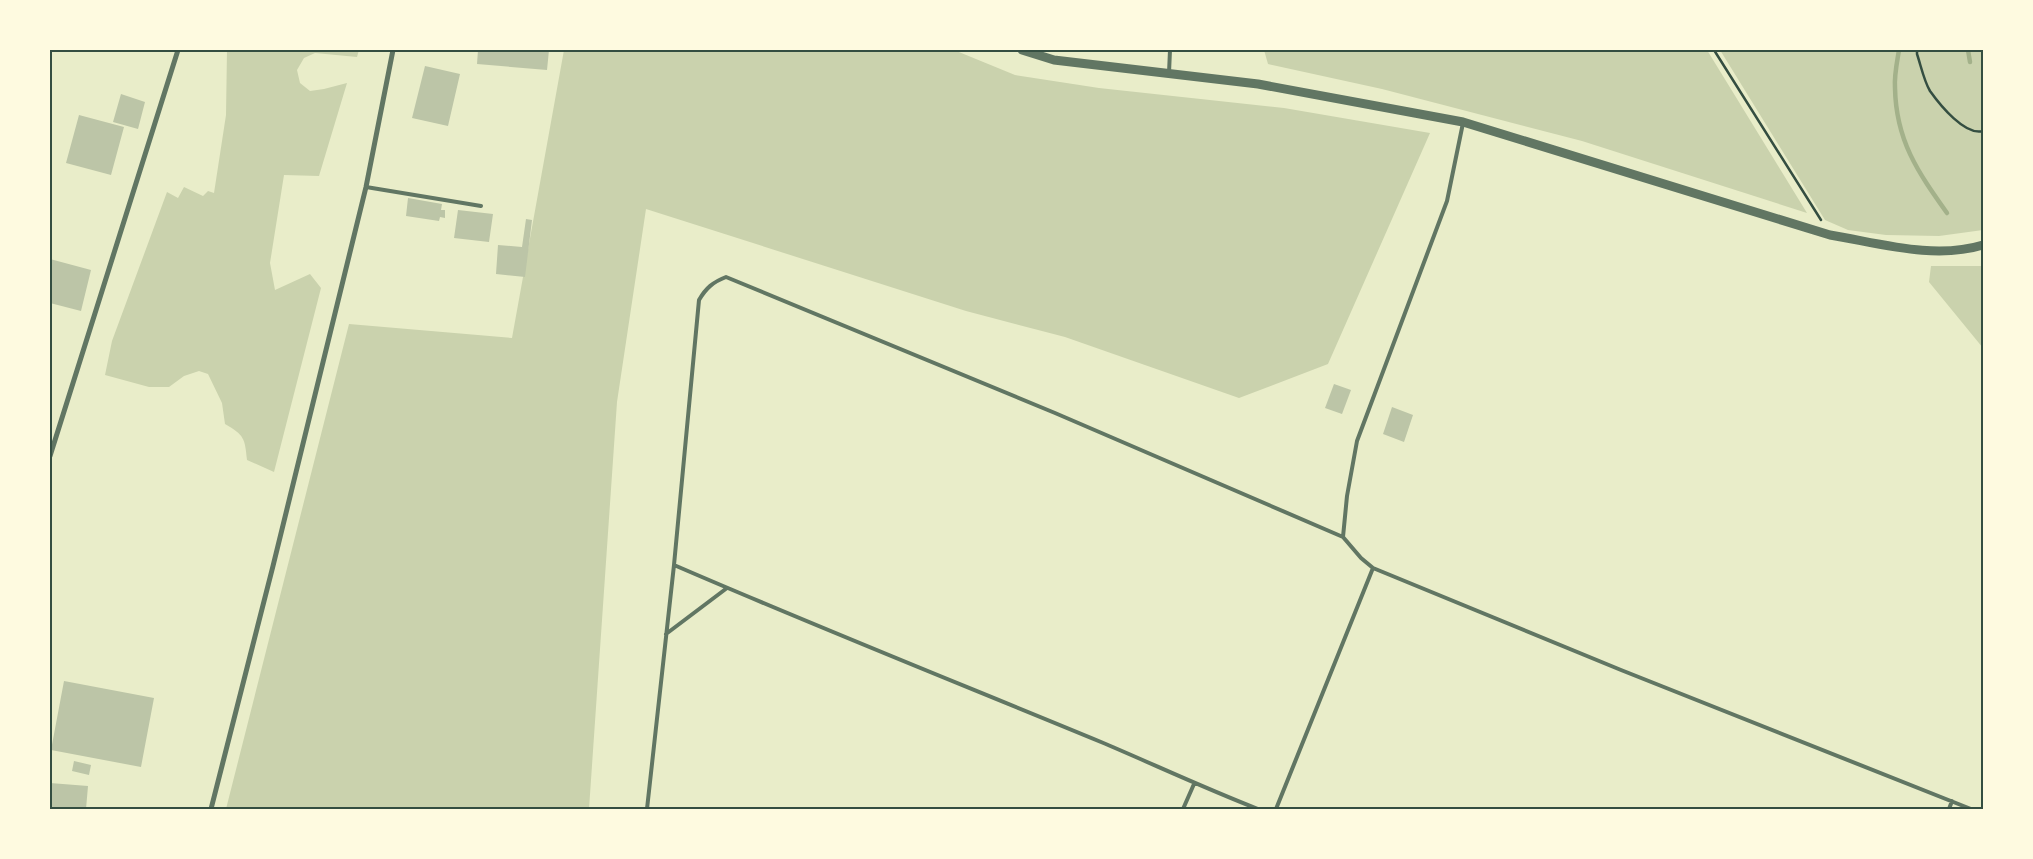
<svg xmlns="http://www.w3.org/2000/svg" width="2033" height="859" font-family="'Work Sans',sans-serif">
<rect width="100%" height="100%" fill="#e9edc9"/>
<path fill="#cad2ad" d="M227,50H359L357,57L315,53L304,58L297,70L300,83L310,91L324,89L347,83L319,176L284,175L270,263L275,290L310,274L321,288L274,472L247,460C245,438 244,435 225,424L222,403L208,374L199,371L184,376L169,387H149L105,375L112,341L167,192L178,198L184,187L203,196L208,191L214,193L226,115Z
M564,50H954L1015,75L1099,88L1284,108L1430,133L1328,364L1239,398L1065,337L966,311L646,209L617,402L589,809H226L349,324L512,338Z
M1264,50H1707L1807,213L1582,141L1382,89L1268,64Z
M1720,50H1983V230L1939,236L1886,235L1848,230L1825,220Z
M1931,266H1983V348L1929,282Z"/>
<g fill="none" stroke-linecap="round" stroke-linejoin="round">
<path stroke="#a3b18a" stroke-width="4.5" d="M1899,50C1897,62 1894,76 1895,88C1896,141 1918,172 1947,213
M1968,50L1970,62"/>
</g>
<path fill="#bcc5a7" d="M478,50H549L547,70L477,64Z
M425,66L460,74L448,126L412,118Z
M121,94L145,102L138,129L113,122Z
M79,115L124,127L111,175L66,163Z
M408,198L442,204L441,210H445V218L440,217L439,221L406,216Z
M458,210L493,214L489,242L454,238Z
M526,219L532,220L525,277L496,274L498,245L522,247Z
M50,259L91,270L81,311L50,303Z
M1334,384L1351,390L1342,414L1325,408Z
M1392,407L1413,415L1404,442L1383,434Z
M64,681L154,698L141,767L51,750Z
M74,761L91,765L89,775L72,771Z
M50,783L88,786L86,809H50Z"/>
<g fill="none" stroke-linecap="round" stroke-linejoin="round">
<path stroke="#344e41" stroke-width="2.5" d="M1714,50L1821,220
M1917,50V54C1921,66 1924,81 1930,91C1940,105 1965,136 1983,131"/>
<path stroke="#617663" stroke-width="4" d="M1169,73L1170,50
M366,187L481,206
M1343,537L1347,496L1357,441L1447,201L1463,123
M674,565C815,626 958,683 1101,742C1153,764 1204,788 1258,809
M666,634L727,588
M647,809L674,565L699,300C706,288 713,282 726,277L1055,413L1343,537L1361,558L1373,568L1621,670L1971,809
M1183,809L1194,784
M1276,809L1373,568
M1949,809L1952,801"/>
<path stroke="#617663" stroke-width="5" d="M50,456L178,50
M211,809L273,566L366,187L393,50"/>
<path stroke="#617663" stroke-width="9" d="M1022,50L1054,60L1258,84L1463,122L1830,235C1879,243 1934,260 1983,245"/>
</g>
<rect width="2033" height="859" fill="none" stroke="#fefae0" stroke-width="102"/>
<rect x="51" y="51" width="1931" height="757" fill="none" stroke="#344e41" stroke-width="2"/>
</svg>
